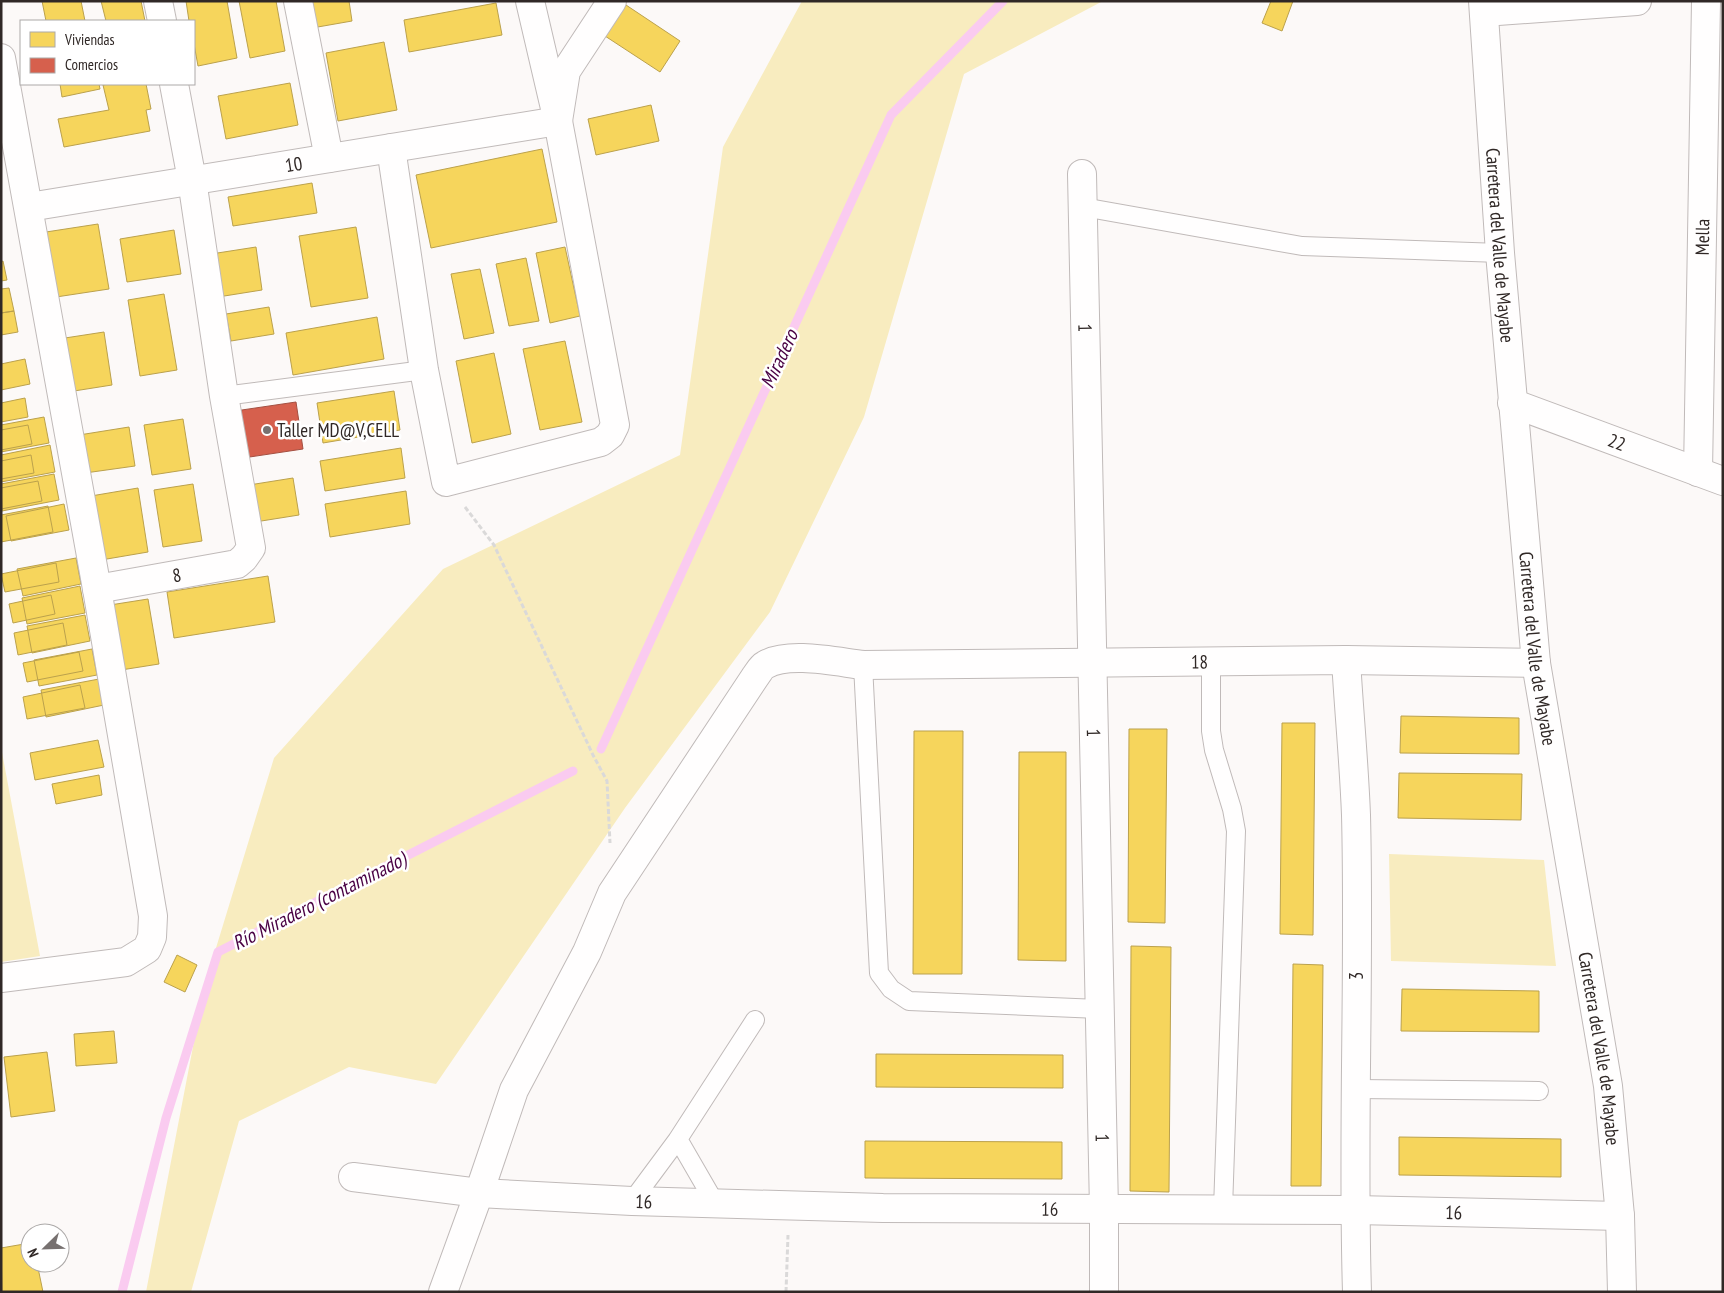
<svg xmlns="http://www.w3.org/2000/svg" width="1724" height="1293" font-family="'PT Sans Narrow',sans-serif">
<rect width="100%" height="100%" fill="#fcf9f8"/>
<path fill="#f8ecbf" d="M802,1H1103L964,74L864,417L770,612L625,808L436,1084L349,1067L239,1121L191,1292H146L205,984L274,758L443,569L680,455L723,147Z
M1,747L40,956L1,962Z
M1389,854L1544,860L1556,966L1391,961Z"/>
<path fill="#f6d55c" stroke="#bba14c" d="M42,1H81L85,21H46Z
M101,1H141L145,21H106Z
M186,1H227L237,58L198,66L194,44V21H189Z
M239,1H276L285,51L250,58Z
M308,1H349L352,21L312,28Z
M1271,1H1293L1282,31L1262,23Z
M496,3L502,35L409,52L404,20Z
M626,5L680,41L660,72L605,36Z
M384,42L397,110L338,121L326,53Z
M290,83L298,125L226,139L218,96Z
M60,84H99L100,89L62,97Z
M108,84H146L151,109L146,110L150,131L64,147L58,119L109,110L103,85Z
M651,105L659,141L596,155L588,119Z
M542,149L557,222L431,248L416,175Z
M312,183L317,213L233,226L228,197Z
M98,224L109,289L56,297L46,232Z
M356,227L368,298L311,307L299,236Z
M174,230L181,274L127,282L120,239Z
M256,247L262,290L218,297L211,254Z
M565,247L580,316L550,323L536,253Z
M526,258L539,321L509,326L496,264Z
M3,261L7,280L1,281V262Z
M480,269L494,333L464,339L451,274Z
M9,288L14,311L1,313V289Z
M164,294L177,370L140,376L128,300Z
M269,307L274,334L231,341L226,314Z
M14,311L18,332L1,335V313Z
M377,317L384,359L293,375L286,333Z
M104,332L112,385L74,391L65,338Z
M565,341L582,422L540,430L523,349Z
M494,353L511,434L472,443L456,361Z
M25,359L30,384L1,390V364Z
M394,391L400,430L323,443L317,403Z
M25,398L28,417L1,422V403Z
M44,417L49,443L1,452V425Z
M183,419L191,469L152,475L144,425Z
M28,425L32,444L1,450V430Z
M129,427L135,466L85,473L79,435Z
M50,445L55,472L1,482V455Z
M401,448L405,478L325,491L320,461Z
M31,455L34,473L1,479V461Z
M54,474L59,500L2,511L1,484Z
M293,478L299,515L255,522L249,485Z
M38,481L42,501L1,509V488Z
M193,484L202,541L163,547L154,490Z
M138,488L148,552L101,560L91,496Z
M406,491L410,524L330,537L325,504Z
M64,504L69,530L11,541L6,516Z
M48,506L53,532L1,542V515Z
M76,558L81,584L23,596L17,569Z
M56,563L59,582L5,592L1,574Z
M268,576L275,622L174,638L167,592Z
M80,586L85,613L27,624L22,598Z
M51,595L55,614L13,623L9,604Z
M148,599L159,664L121,670L110,605Z
M85,615L90,641L32,653L27,626Z
M63,623L67,645L18,655L14,633Z
M92,649L97,675L39,686L34,660Z
M79,652L83,671L27,682L23,663Z
M99,679L104,705L46,717L41,690Z
M80,685L85,708L27,719L23,697Z
M1401,716L1519,718V754L1400,753Z
M1282,723H1315L1313,935L1280,934Z
M1129,729H1167L1165,923L1128,922Z
M914,731H963L962,974H913Z
M98,740L104,767L35,780L30,753Z
M1019,752H1066V961L1018,960Z
M1399,773L1522,774L1521,820L1398,818Z
M99,775L102,795L56,804L52,784Z
M1131,946L1171,947L1169,1192L1130,1191Z
M177,955L197,965L185,992L164,982Z
M1293,964L1323,965L1321,1186H1291Z
M1402,989L1539,991V1032L1401,1031Z
M114,1031L117,1063L76,1066L74,1034Z
M47,1052L55,1111L11,1117L4,1057Z
M876,1054L1063,1055V1088L876,1087Z
M1399,1137L1561,1139V1177L1399,1175Z
M865,1141L1062,1142V1179L865,1178Z
M30,1243V1263H37L43,1292H2L1,1248Z"/>
<path fill="#d6604d" stroke="#a44f41" d="M296,402L303,449L243,458L235,411Z"/>
<g fill="none" stroke-linecap="round" stroke-linejoin="round">
<path stroke="#facbf0" stroke-width="9" d="M601,749L891,115L1003,1
M122,1292L166,1118L218,952L573,771"/>
<g stroke="#c0bab9" stroke-width="20">
<path id="service" d="M1083,207L1302,246L1500,253
M224,396L424,370
M1211,662V731L1214,750L1232,809L1236,831L1223,1209
M863,665L879,973L891,989L909,1001L1099,1009
M1357,1089L1539,1091
M678,1139L715,1203
M632,1201L678,1139L755,1020"/>
</g>
<g stroke="#c0bab9" stroke-width="30">
<g id="minor">
<path d="M158,1L162,21"/>
<path d="M298,1L329,158"/>
<path d="M1484,12L1637,1"/>
<path d="M1,58L97,589L153,916L152,937L147,949L126,962L1,978"/>
<path d="M391,148L424,370L446,482L601,442L610,435L615,425L558,121L530,1"/>
<path id="s1" d="M1082,174L1104,1209V1292"/>
<path id="s2" d="M29,207L558,121L566,71L612,1"/>
<path id="s3" d="M1512,403L1723,481"/>
<path id="s4" d="M1698,472L1706,1"/>
<path id="s5" d="M97,589L237,564L244,558L251,548L224,396L192,180L174,84"/>
<path d="M1346,660C1349,712 1354,763 1356,815C1360,974 1352,1133 1357,1292"/>
<path id="s6" d="M353,1177L479,1193L632,1201L883,1208L1355,1210L1620,1216"/>
<path id="s7" d="M443,1292L479,1193L514,1090L587,952L612,893L755,677C758,673 761,667 765,665C788,651 837,662 863,665L1346,660L1536,663"/>
</g>
</g>
<g stroke="#c0bab9" stroke-width="30">
<g id="secondary">
<path id="s8" d="M1483,1L1500,253L1536,663L1608,1086L1620,1216L1622,1292"/>
</g>
</g>
<path stroke="#dad9d9" stroke-width="3" stroke-dasharray="5 2.5" stroke-linecap="butt" d="M465,507L494,545L593,755L607,781L610,843
M786,1292L788,1235"/>
<use href="#service" stroke="#fffefe" stroke-width="18"/>
<use href="#minor" stroke="#fffefe" stroke-width="28"/>
<use href="#secondary" stroke="#fffefe" stroke-width="28"/>
</g>
<circle fill="#777170" stroke="#fff" stroke-width="2" cx="267" cy="430" r="5"/>
<g text-anchor="middle" stroke-width="5" stroke-linejoin="round" paint-order="stroke">
<g font-size="19" fill="#302826" stroke="#fff">
<text dy="7" stroke="none"><textPath href="#s2" startOffset="268">10</textPath></text>
<text dy="7" stroke="none"><textPath href="#s4" startOffset="235">Mella</textPath></text>
<text dy="7" stroke="none"><textPath href="#s8" startOffset="245">Carretera del Valle de Mayabe</textPath></text>
<text dy="7" stroke="none"><textPath href="#s1" startOffset="154">1</textPath></text>
<text dy="7" stroke="none"><textPath href="#s3" startOffset="112">22</textPath></text>
<text dy="7" stroke="none"><textPath href="#s5" startOffset="81">8</textPath></text>
<text dy="7" stroke="none"><textPath href="#s8" startOffset="650">Carretera del Valle de Mayabe</textPath></text>
<text dy="7" stroke="none"><textPath href="#s7" startOffset="1145">18</textPath></text>
<text dy="7" stroke="none"><textPath href="#s1" startOffset="559">1</textPath></text>
<text transform="translate(1356 976) rotate(-90)" y="7">3</text>
<text dy="7" stroke="none"><textPath href="#s8" startOffset="1055">Carretera del Valle de Mayabe</textPath></text>
<text dy="7" stroke="none"><textPath href="#s1" startOffset="964">1</textPath></text>
<text dy="7" stroke="none"><textPath href="#s6" startOffset="292">16</textPath></text>
<text dy="7" stroke="none"><textPath href="#s6" startOffset="698">16</textPath></text>
<text dy="7" stroke="none"><textPath href="#s6" startOffset="1102">16</textPath></text>
</g>
<g font-size="19" fill="#302826" stroke="#fff" text-anchor="start">
<text x="277" y="437">Taller MD@V,CELL</text>
</g>
<g font-size="20" font-style="italic" fill="#490043" stroke="#fff">
<text transform="translate(779 359) rotate(-65)" y="7">Miradero</text>
<text transform="translate(319 901) rotate(-27)" y="7">Río Miradero (contaminado)</text>
</g>
</g>
<rect width="1724" height="1293" fill="none" stroke="#302826" stroke-width="5"/>
<rect x="20" y="20" width="175" height="65" fill="#ffffff" stroke="#aca9a8"/>
<rect x="30" y="32" width="25" height="15" fill="#f6d55c" stroke="#aca9a8"/>
<text x="65" y="45" font-size="15" fill="#302826">Viviendas</text>
<rect x="30" y="58" width="25" height="15" fill="#d6604d" stroke="#aca9a8"/>
<text x="65" y="70" font-size="15" fill="#302826">Comercios</text>
<g transform="translate(45 1248) rotate(247)"><circle r="24" fill="#ffffff" stroke="#aca9a8"/>
<path d="M0-4L9 19L0 12L-9 19Z" fill="#777170"/>
<text y="-8" font-size="14" font-weight="bold" text-anchor="middle" fill="#302826">N</text>
</g>
</svg>
